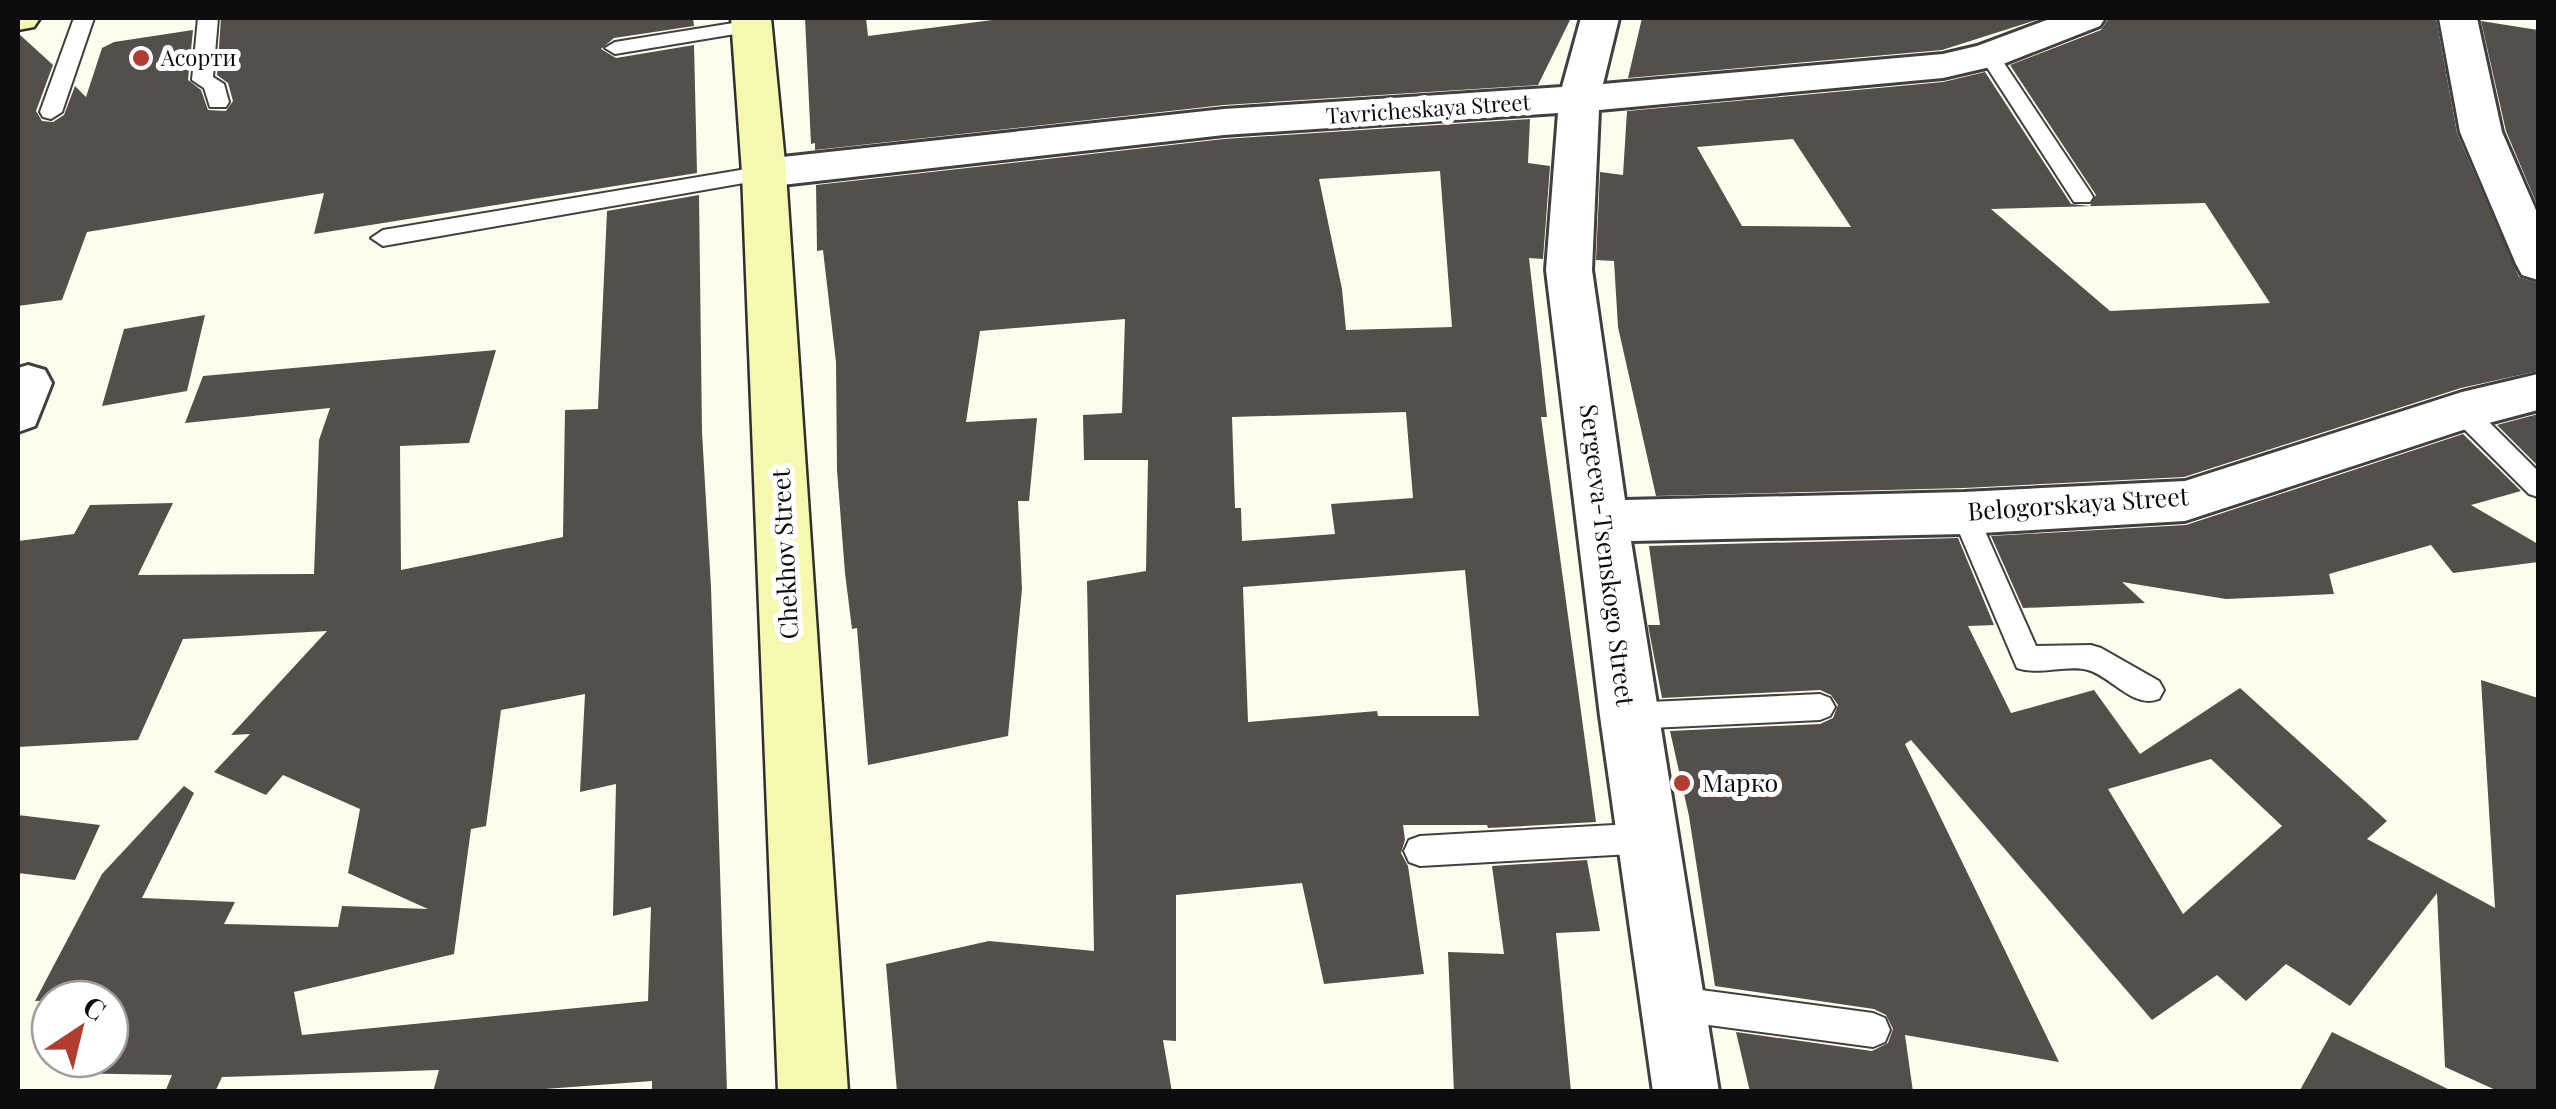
<svg xmlns="http://www.w3.org/2000/svg" width="2556" height="1109" font-family="'Playfair Display',serif">
<rect width="100%" height="100%" fill="#fefded"/>
<path fill="#544f4a" fill-rule="evenodd" d="M221,18H693L694,26L614,38L601,49L616,58L694,45L697,173L314,234L324,193L87,232L62,300L18,306V33L53,65L36,111L42,121L53,122L64,115L75,86L86,97L102,48L114,42L193,30L188,80L201,90L208,110L226,111L233,101L228,83L217,75Z
M805,18H866L868,36L1008,18H1571L1538,85L1224,105L815,150V143L811,144Z
M1642,18H2043L1942,50L1628,78Z
M2109,18H2436L2457,133L2519,277L2538,283V371L2461,388L2184,477L1964,488L1656,496L1618,327L1614,261L1596,260L1600,172L1623,175L1627,111L1943,82L1985,72L2071,204L2090,206L2096,195L2010,65L2101,30ZM1793,139L1851,227L1742,226L1697,147ZM2205,203L2270,303L2110,311L1991,209Z
M2481,21L2538,30V207L2506,131Z
M1530,119L1528,163L1550,166L1543,259L1529,258L1547,417H1541L1596,822L1488,828L1487,825H1403L1405,840L1401,853L1408,866L1424,974L1324,984L1302,883L1176,895V1041L1163,1040L1172,1092H897L886,964L989,941L1094,951L1087,581L1146,571L1148,460H1084L1083,415L1122,413L1125,319L980,331L966,422L1037,418L1029,501H1018L1022,589L1008,736L868,765L857,628L852,629L845,573L837,470L836,362L823,250L817,251L816,185L1224,139ZM1440,171L1452,327L1346,330L1342,289L1319,179ZM1406,412L1413,498L1331,504L1335,534L1242,541L1241,508H1235L1232,417ZM1465,570L1479,716H1378L1377,711L1248,722L1243,587Z
M699,195L702,432L711,587L727,1092H652V1081L504,1092H433L439,1070L222,1077L215,1092H165L172,1075L62,1073L68,1059H110V999L35,1001L102,874L184,786L194,793L142,898L235,902L224,924L338,927L342,906L428,909L348,873L360,809L283,775L266,795L214,772L250,734L231,735L327,631L183,639L138,740L18,747V541L74,534L90,505L173,503L138,575L314,574L319,440L330,408L185,423L203,376L496,350L469,443L400,446L401,570L563,537L565,410L598,409L607,211ZM585,694L580,792L616,784L613,916L651,907L648,1001L302,1035L294,992L454,954L471,829L486,826L501,710Z
M205,315L187,391L102,406L124,329Z
M2538,414V466L2497,425Z
M2463,434L2521,491L2471,505L2538,544V562L2453,573L2431,545L2329,574L2334,594L2226,599L2122,582L2145,603L2023,608L1991,536L2186,525Z
M1958,538L1994,625L1968,626L2011,713L2094,690L2140,754L2240,688L2387,821L2367,839L2495,908L2481,680L2538,698V1092H2500L2445,1067L2437,893L2350,1006L2286,964L2246,1001L2217,975L2152,1020L1911,740L1905,744L2059,1062L1905,1035L1913,1092H1750L1736,1032L1872,1051L1888,1043L1893,1029L1886,1015L1874,1009L1715,986L1689,816L1670,731L1820,724L1833,718L1838,705L1831,695L1820,690L1662,698L1648,625H1660L1649,546ZM2211,759L2282,826L2183,914L2108,789Z
M18,815L100,825L75,880L18,873Z
M1587,860L1600,931L1556,933L1571,1092H1454L1448,952L1504,954L1492,866Z
M2332,1032L2454,1092H2299Z"/>
<g fill="none" stroke-linecap="round" stroke-linejoin="round">
<g stroke="#404040" stroke-width="4">
<path id="lane" d="M74,18H94L62,112L51,119L43,117L40,112Z
M198,18H218L213,77L224,84L229,102L226,107H210L204,88L192,80Z
M752,20L762,26L759,30L615,54L605,48L615,42Z
M1989,49L1996,51L2090,192L2093,197L2090,202H2074L1979,55Z
M764,166L772,168L775,173L772,178L383,246L371,238L383,230Z
M2462,401L2471,404L2538,471V497L2529,494L2453,418L2449,411L2453,404Z
M1964,502L1974,505L1977,513L2036,646L2091,645L2101,648L2159,681L2164,690L2159,699C2133,709 2112,677 2088,670C2066,664 2040,676 2017,668L1951,513L1954,505Z
M1820,694L1830,698L1835,707L1830,716L1820,720L1628,729L1617,725L1613,716L1617,707L1628,703Z
M1650,823L1661,828L1666,838L1661,848L1650,853L1420,866L1409,862L1404,851L1409,840L1420,836Z
M1671,986L1873,1013L1885,1018L1890,1030L1885,1042L1873,1047L1671,1020L1659,1015L1654,1003L1659,991Z"/>
</g>
<g stroke="#404040" stroke-width="6">
<path id="street" d="M1581,18H1619L1603,84L1943,54L1977,46L2052,18H2105L2100,26L2003,64L1943,78L1599,110L1592,270L1625,500L1964,492L2185,481L2462,392L2538,374V410L2466,429L2185,521L1964,534L1631,541L1719,1092H1653L1600,716L1546,270L1558,113L1224,135L764,187L749,183L743,173L749,163L764,159L1224,109L1562,87Z
M2439,18H2477L2502,132L2538,215V280L2522,275L2516,264L2460,132Z
M28,365L45,370L52,383L35,426L18,432V368Z"/>
</g>
<g stroke="#2f2f2f" stroke-width="5">
<path id="secondary" d="M18,18H40L34,27L18,30Z
M731,18H771L786,173L848,1092H778L742,173Z"/>
</g>
<use href="#lane" fill="#fff" fill-rule="evenodd"/>
<use href="#street" fill="#fff" fill-rule="evenodd"/>
<use href="#secondary" fill="#f5f8ae" fill-rule="evenodd"/>
</g>
<g fill="#b13d30" stroke="#fff" stroke-width="4">
<circle cx="141" cy="58" r="10"/>
<circle cx="1682" cy="783" r="10"/>
</g>
<g text-anchor="middle" stroke-width="10" stroke-linejoin="round" paint-order="stroke">
<g font-size="22" fill="#0d0d0d" stroke="#fff" text-anchor="start">
<text x="161" y="66">Асорти</text>
</g>
<g font-size="22" fill="#0d0d0d" stroke="#fff">
<text transform="translate(1428 109) rotate(-4)" y="8">Tavricheskaya Street</text>
</g>
<g font-size="25" fill="#0d0d0d" stroke="#fff">
<text transform="translate(2078 504) rotate(-4)" y="9">Belogorskaya Street</text>
<text transform="translate(785 554) rotate(-93)" y="9">Chekhov Street</text>
<text transform="translate(1607 555) rotate(83)" y="9">Sergeeva-Tsenskogo Street</text>
</g>
<g font-size="25" fill="#0d0d0d" stroke="#fff" text-anchor="start">
<text x="1702" y="792">Марко</text>
</g>
</g>
<rect width="2556" height="1109" fill="none" stroke="#0d0d0d" stroke-width="40"/>
<g transform="translate(80 1029) rotate(35)"><circle r="48" fill="#ffffff" stroke="#9e9e9e" stroke-width="2.5"/>
<path d="M0-8L18 38L0 25L-18 38Z" fill="#b13d30"/>
<text y="-15" font-size="28" font-weight="bold" text-anchor="middle" fill="#0d0d0d">С</text>
</g>
</svg>
